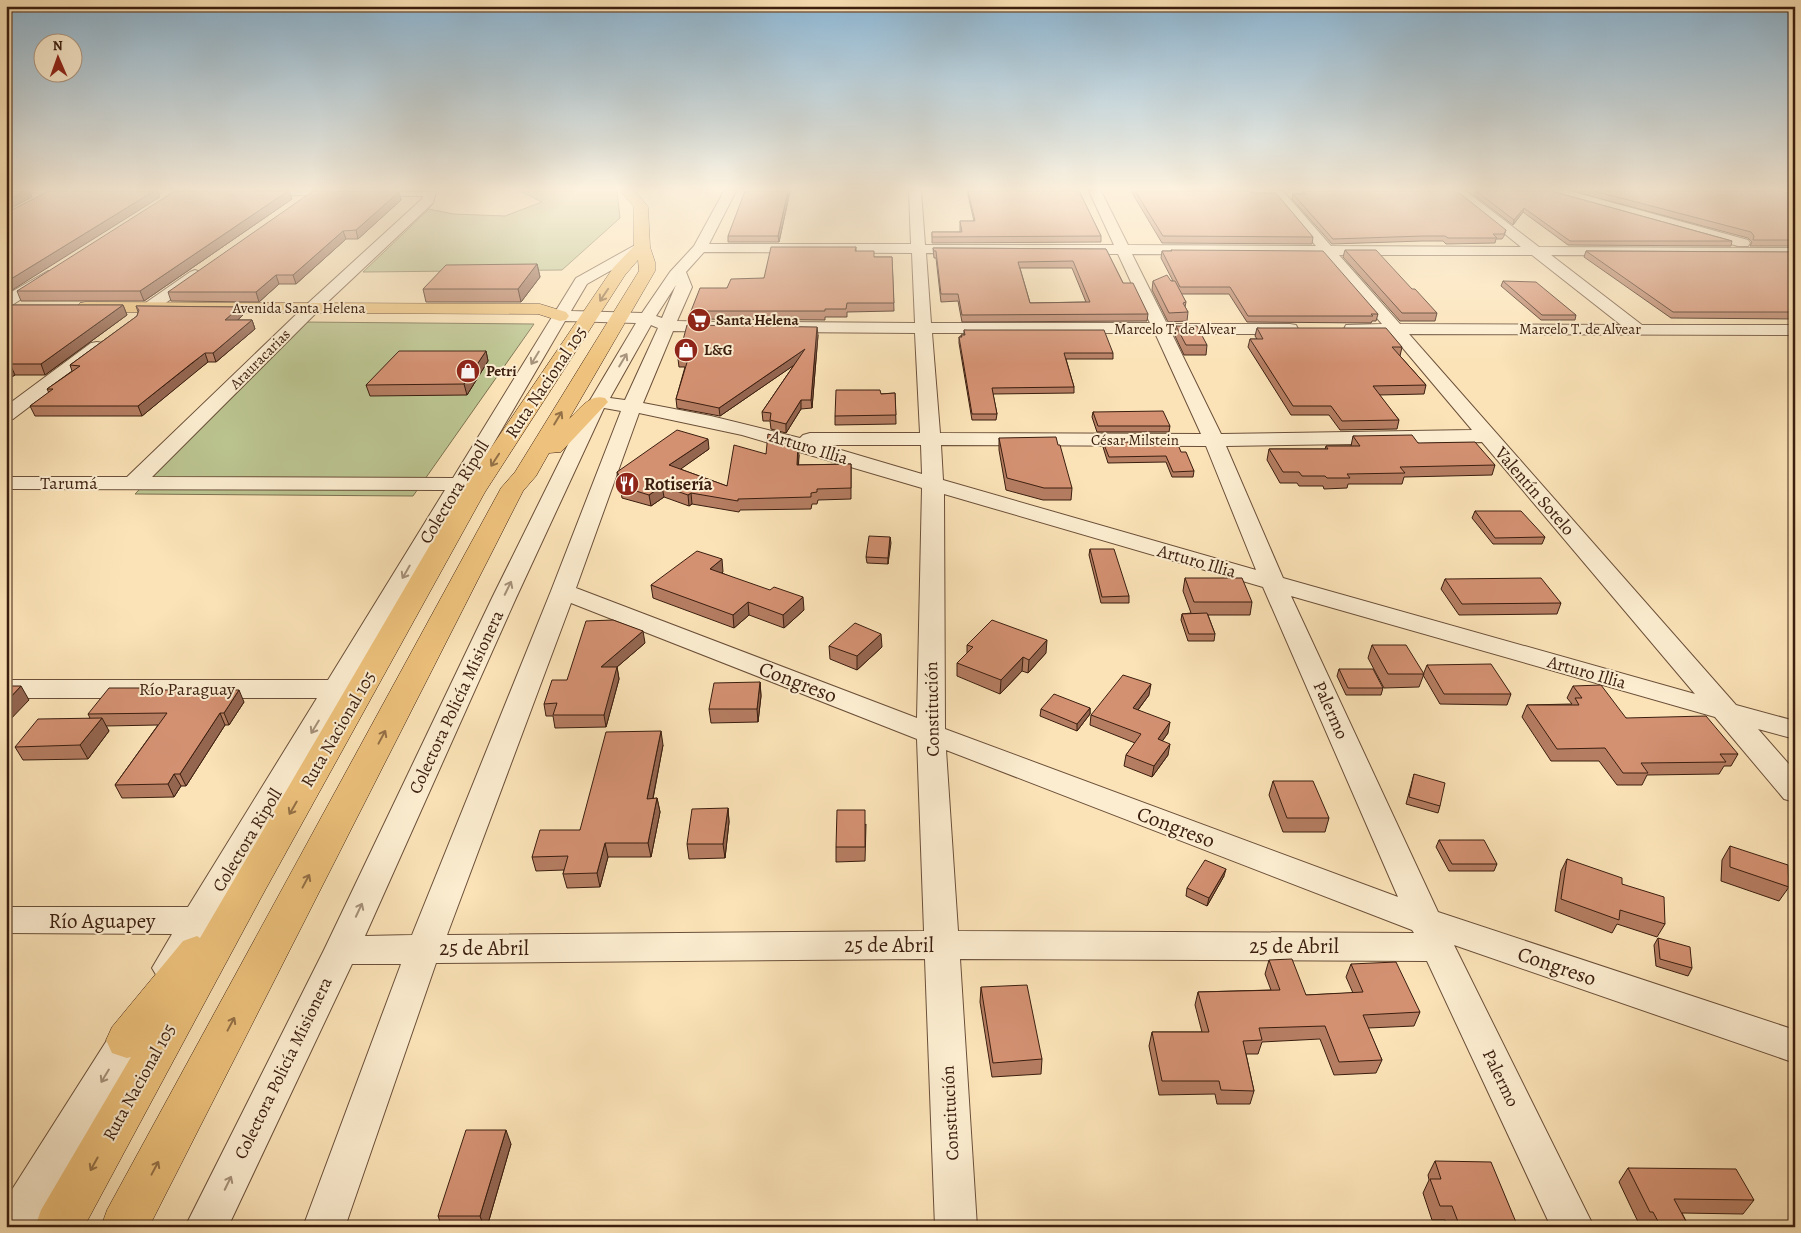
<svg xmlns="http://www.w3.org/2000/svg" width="1801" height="1233" font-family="Alegreya,serif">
<rect width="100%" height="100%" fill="#fbe3b7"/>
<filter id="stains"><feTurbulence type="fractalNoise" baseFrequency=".004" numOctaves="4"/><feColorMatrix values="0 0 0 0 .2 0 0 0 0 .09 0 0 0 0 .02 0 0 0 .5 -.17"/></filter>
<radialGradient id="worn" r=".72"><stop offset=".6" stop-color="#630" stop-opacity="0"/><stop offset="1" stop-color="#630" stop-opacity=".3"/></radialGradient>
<path fill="#bbc490" stroke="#7b7150" d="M520,191H617L620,218L562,270L363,272L429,209L453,214L505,216L542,202Z
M302,322L534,324L413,496L135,494Z"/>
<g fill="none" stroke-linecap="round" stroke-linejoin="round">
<g stroke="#6b4f39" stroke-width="2">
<path id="minor" d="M255,191L436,192L433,203L318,311L152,477L453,478L576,278L637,244H647L649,247L647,250L587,284L571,311L642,313L670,272L694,246L724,191H736L709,244H911L909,191H921L925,245H1114L1089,191H1101L1128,245L1316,246L1270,191H1283L1331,246L1521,247L1452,191H1466L1539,247L1795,248V256L1551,255L1642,325H1795V335L1409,334L1736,705L1795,721V739L1758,729L1795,771V802L1784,799L1715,717L1291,596L1438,912L1795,1030V1063L1454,945L1594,1227H1551L1427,961L960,959L977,1227H935L925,959L436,963L345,1227H303L401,964H352L228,1227H185L324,950L492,598L589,402L636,323L565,321L182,978L170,983L158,978L152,968L172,934L6,933V907H188L317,698H6V680H328L445,490L6,489V477H127L306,305L422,199L423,196L261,195ZM704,252L912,253L915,323L782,322L776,323L774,327L776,331L782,332L915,333L920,433H810L803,435L800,438L711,416L643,403L673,331L720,332L726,331L728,327L726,323L720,322L677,321L692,287L686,272ZM926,253L1118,254L1150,323H931ZM1132,254L1323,255L1382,324L1346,325L1344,329L1346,333L1391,334L1472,430L1221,434L1172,334H1290L1296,333L1298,329L1296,325L1290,324H1167ZM1339,255H1532L1621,325L1400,324ZM676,285L662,318L656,316ZM651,325L658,328L625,400L610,398ZM932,333H1155L1201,434L940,433ZM604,408L621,411L551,591L412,935L365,936L516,598ZM639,413L742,435L922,488L917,718L576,588ZM1482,442L1695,694L1283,578L1226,446ZM824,445H921L922,474ZM941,445L1206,446L1256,570L943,480ZM944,494L1263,587L1398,897L945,729ZM571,603L917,739L924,931L447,935ZM946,750L1412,930L1414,933L958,931Z
M1549,191H1570L1748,240L1750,243L1748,246H1738L1551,194Z
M1774,191H1795V199L1776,194Z
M195,270L200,272L203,275L200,278L156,310H144L142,307L144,304L190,272Z
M48,271L53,273L56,276L53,279L12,305L6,307V295Z
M97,342L103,343L106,347L103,351L13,419L6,421V406L91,343Z
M136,1010L149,1015L154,1026L37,1227H6V1199L123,1015Z"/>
</g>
<g stroke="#3b1e0f" stroke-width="1">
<path id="major" d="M86,302L540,304L566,312L569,316L566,320L560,321L538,314L86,312L80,311L77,307L80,303Z"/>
</g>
<g stroke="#3b1e0f" stroke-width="1">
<path id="highway" d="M621,191H635L648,207L650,247L655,262V271L569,419C580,409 589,394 605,398L608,402L561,452L549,453L536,476L523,491L149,1227H101L107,1210L501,488L515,472L639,271L638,260L625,275L485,492L263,894L84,1227H35L41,1210L131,1057L127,1058L112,1053L106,1040L112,1027L183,941L197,936L200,938L461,492L613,268L634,246V207Z"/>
</g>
<use href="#minor" fill="#fcedd0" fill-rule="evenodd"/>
<use href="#major" fill="#eec27c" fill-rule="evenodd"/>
<use href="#highway" fill="#eec27c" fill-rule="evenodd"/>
</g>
<path fill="#b57d62" stroke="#3b1e0f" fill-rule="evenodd" d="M790,191L779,242H728V236Z
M967,191H1079L1101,236V242L932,243V232H960V221H974Z
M1131,191H1250L1313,237L1312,244L1162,243Z
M1303,191L1506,230L1504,236L1502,239H1496L1495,243L1446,244L1443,241H1422L1332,244L1292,199L1293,194H1303Z
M1475,191H1551L1732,241L1731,246L1568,245L1523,212L1513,225L1474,195Z
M1572,191H1780L1795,195V246H1750L1752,242L1748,238Z
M399,192L401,200L358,239H346L296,284H279L259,302L171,301L168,292Z
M292,199L144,301H21L17,291Z
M856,247V251L874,257H892L894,311L847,312V317H825V320L692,319L691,311L727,288L764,278Z
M933,248L1106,249L1123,283L1148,314L1147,321L962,322L958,301L941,302L936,258H934ZM1020,268H1072L1086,302L1030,303Z
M1171,250L1378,314L1376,321H1372L1371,323L1247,322L1229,294H1181L1186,302L1185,307L1188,312L1187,321L1168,322L1152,290L1153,281H1173L1161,258L1162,251H1171Z
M1345,250L1437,313L1435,321H1400L1343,257Z
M1586,251L1795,252V319L1671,318L1584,257Z
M537,264L540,277L521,302H426L423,289Z
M1503,281L1576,315L1575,320H1541L1501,286Z
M6,305H123L127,315L45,375H15L6,380Z
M136,306L240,307L243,315L238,320H252L255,329L216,362H208L195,372L142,416H35L30,406L49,393L47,389L72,371L70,365L137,316L138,312Z
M1176,326L1207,345L1206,355H1184L1175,336Z
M1257,328L1402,347L1400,356L1426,385L1424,394L1379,395L1399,420L1397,429L1340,430L1329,415H1291L1248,347L1250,339H1257L1255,336Z
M964,330L1113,353V359H1066L1074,387V393L993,394L997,414L996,420H972L959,343V337H961V335H964Z
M818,335L812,408L801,409L786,433L771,429L770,421H763L762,412L794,365L720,416L677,408L676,399L685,367H679L678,359Z
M486,351L488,361L467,395L370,396L366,385Z
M895,393L896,424L835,425V416L881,394Z
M1093,412L1170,426L1169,432H1097L1092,417Z
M1353,436L1418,443L1495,465L1492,475L1404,477L1402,484H1348L1347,488L1324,489L1323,486H1299L1297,483H1280L1267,460L1269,449H1325L1326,446H1351Z
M777,437V444L799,455L798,465L851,464V499L818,500L817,504H812L811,509L740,510L739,512L692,504L689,506L664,497L651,506L622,498L620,486L618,483L617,472L709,449L680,469L727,486L766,454Z
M999,438L1072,488L1071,500H1043L1006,490L999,450Z
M1103,442L1181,452L1194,471L1193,477H1172L1166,462L1108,463L1103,447Z
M1475,511L1545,537L1542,544H1493L1472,518Z
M890,537L888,564L867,563L866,557Z
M1090,549L1129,596V603H1101L1089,555Z
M723,572L722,573L804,610L784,628L749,615L734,628L653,598L651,585Z
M1185,578L1252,602L1250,615H1208L1215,634L1214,641H1188L1181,620L1182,614L1191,613L1183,591Z
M1445,579L1561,603L1557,614L1459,615L1441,589Z
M645,643L617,667L619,679L606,727L555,728L553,716H546L544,704L567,680Z
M967,645L1046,653L1028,673L1022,671L1000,694L957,676V663L967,653Z
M1372,645L1424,674L1419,687L1384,688L1368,658Z
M829,646L882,647L857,670L830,659Z
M1427,665L1511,694L1507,705L1440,704L1423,675Z
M1339,669L1383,688L1381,695H1346L1337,676Z
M760,682L761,696L758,722L711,723L709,709Z
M1573,686L1626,718L1738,754L1731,766H1724L1719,774L1647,775L1642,785H1617L1599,761H1551L1522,717L1527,705L1572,704L1567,698Z
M146,688L147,690L244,702L229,725H225L186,786H181L174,797L122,798L115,785L158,725L106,726L109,731L88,759L23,760L15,747L90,718L88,714Z
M1149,695L1138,710L1168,733L1162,741L1168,755L1152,777L1124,766L1126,755L1135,743L1090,725L1091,715Z
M1090,708V714L1077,731L1040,716L1041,709Z
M663,745L653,799L657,798L660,812L651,857H608L600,887L567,888L563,874L564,870L536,871L532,857L580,830Z
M1414,774L1440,806L1438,813L1406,804Z
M1273,781L1329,818L1325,832H1283L1269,795Z
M728,808L729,822L725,858L689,859L687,844Z
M866,824L865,861L836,862V847Z
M1439,840L1497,864L1494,871H1449L1436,847Z
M1730,846L1789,887L1779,901L1721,881L1722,860Z
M1567,859L1622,884L1665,924L1657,937L1617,924L1612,933L1555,911L1561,871Z
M1224,876L1207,906L1186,896L1187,888Z
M1658,938L1692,968L1688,976L1656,966L1654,945Z
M1269,960L1306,995L1353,993L1346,977L1351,964L1420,1012L1414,1026L1368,1028L1382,1060L1376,1073L1334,1075L1320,1039L1262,1042L1258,1054H1246L1254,1091L1250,1104H1217L1215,1094L1159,1095L1149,1046L1152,1032H1202L1195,1005L1198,992L1271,990L1265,974Z
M981,987L1042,1059L1041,1074L992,1077L980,1002Z
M511,1144L487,1227H442L438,1216Z
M1435,1161L1518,1227H1447L1445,1220H1432L1423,1193L1429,1180L1428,1175Z
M1628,1168L1754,1200L1743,1214L1682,1213L1689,1227H1643V1226H1640L1619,1182Z"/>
<path fill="#946650" stroke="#3b1e0f" d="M25,191H30L32,197L6,211V201Z
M154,191H158L160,197L6,294V282Z
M288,191H289L292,199L144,301L140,291Z
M788,191H790L779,242L778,236Z
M399,192L401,200L358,239L356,230Z
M1524,208L1523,212L1513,225L1514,220Z
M343,231L346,239L296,284L293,275Z
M537,264L540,277L521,302L518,289Z
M276,275L279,284L259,302L256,292Z
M123,305L127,315L45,375L41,364Z
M240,307L243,315L228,329L225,320Z
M252,320L255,329L216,362L213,353Z
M817,327L818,335L812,408L811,400Z
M805,349L806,357L720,416L719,408Z
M486,351L488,361L467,395L464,384Z
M205,353L208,362L142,416L138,406Z
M10,364L15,375L6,380V367Z
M801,400V409L786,433V424Z
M777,437V447L772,444Z
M708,439L709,449L671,476L669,465Z
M798,444L799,455L798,476L797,465Z
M662,486L664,497L651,506L649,495Z
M691,493L692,504L689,506L688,495Z
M890,537L891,543L888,564V558Z
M722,559L723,572L711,581L710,569Z
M803,597L804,610L784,628L783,615Z
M748,602L749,615L734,628L733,615Z
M643,631L645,643L617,667L619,679L606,727L604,715L601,667Z
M881,634L882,647L857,670V656Z
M1047,640L1046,653L1028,673L1029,660Z
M1023,657L1022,671L1000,694L1001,680Z
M760,682L761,696L758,722L757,709Z
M1151,684L1149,695L1131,719L1133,708Z
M21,686L29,700L6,724V702Z
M239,690L244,702L229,725L224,713Z
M1090,708V714L1077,731V724Z
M220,713L225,725L186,786L180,774Z
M102,718L109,731L88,759L80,745Z
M1170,722L1168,733L1156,750L1158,739Z
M661,731L663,745L650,813L647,799Z
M1170,744L1168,755L1152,777L1154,766Z
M174,774L181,786L174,797L168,784Z
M657,798L660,812L651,857L648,843Z
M728,808L729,822L725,858L723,844Z
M605,843L608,857L600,887L597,873Z
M1226,869L1224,876L1207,906L1209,898Z
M506,1130L511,1144L487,1227H484L480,1216Z"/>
<path fill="#d39172" stroke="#3b1e0f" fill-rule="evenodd" d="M6,191H25L6,201Z
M49,191H154L6,282V213Z
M175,191H288L140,291H17Z
M313,191L399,192L356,230L343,231L293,275H276L256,292H168Z
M745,191H788L778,236H728Z
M968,191H1079L1101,236L932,237V232H962L960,221H975Z
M1135,191H1250L1251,193H1276L1313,237L1163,236Z
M1303,191H1457L1506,230L1504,234H1493L1497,238H1448L1445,236H1423L1333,239L1293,194H1306Z
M1476,191H1551L1732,241H1570L1524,208L1514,220Z
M1594,191H1780L1795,195V240H1753L1754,236L1751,232Z
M771,247H856L855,251H874V257H892L894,303H847L846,309H825V311H691L700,288H727L731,279L764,278Z
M933,248L1106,249L1123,283H1133L1148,314L962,315L958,294H941L936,251H934ZM1073,261L1090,302L1030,303L1018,262Z
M1171,250L1323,251L1378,314H1371L1373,316H1248L1230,287H1180L1162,251H1172Z
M1345,250H1376L1412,289H1415L1437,313H1402Z
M1586,251L1795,252V312H1673Z
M537,264L518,289H423L446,265Z
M1167,275L1171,281H1175L1186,302L1183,303L1188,312L1169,313L1153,281Z
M1503,281L1536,282L1576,315H1542Z
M6,305H123L41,364H10L6,367Z
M136,306L240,307L225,320H252L213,353H205L192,363L138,406H30L53,389H47L80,366L70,365L137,316L139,310Z
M687,325L817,327L811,400H801L786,424L770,420L771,413L762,412L805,349L719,408L676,399L688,359H678Z
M1176,326H1197L1207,345H1186Z
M1257,328H1386L1402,347H1392L1426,385L1373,386L1399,420L1342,421L1331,406H1293L1250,339H1263Z
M964,330H1104L1113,353H1064L1074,387L992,388L997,414H972L959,337H962L961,335H965Z
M399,351H486L464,384L366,385Z
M836,390H880L881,394L895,393L896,415L835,416Z
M1163,411L1170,426H1098L1093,412Z
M677,430L708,439L669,465L727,486L734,445L766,454L768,434L777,437L772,444H798L797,465L851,464V488L817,489V492L811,493V497L738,499V501L691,493L688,495L662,486L649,495L620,486L622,480L617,472Z
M1412,435L1418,443L1475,442L1495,465L1400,467L1405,473L1347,474L1350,478H1327L1325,476H1302L1299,472H1283L1269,449H1328L1326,446H1360L1353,436Z
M1056,437L1058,445H1060L1072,488H1044L1007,478L999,438Z
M1103,442H1177L1181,452H1186L1194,471L1173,472L1166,456L1109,457Z
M1475,511H1521L1545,537L1495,538Z
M869,536L890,537L888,558L866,557Z
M1090,549H1114L1129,596L1102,597Z
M697,551L722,559L710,569L770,590L774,587L803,597L783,615L748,602L733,615L651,585Z
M1185,578H1242L1252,602H1194Z
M1541,578L1561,603L1462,604L1445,579Z
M1207,613L1215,634H1189L1182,614Z
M613,620L643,631L601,667H617L604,715H553L557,703L544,704L552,680H567L586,621Z
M992,620L1047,640L1029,660L1023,657L1001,680L957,663L973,647L967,645Z
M855,623L881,634L857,656L829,646Z
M1372,645H1406L1424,674H1388Z
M1491,664L1511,694H1444L1427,665Z
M1339,669H1373L1383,688H1348Z
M1123,675L1151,684L1133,708L1170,722L1158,739L1170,744L1154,766L1126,755L1141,734L1091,715Z
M760,682L757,709H709L714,683Z
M1601,685L1626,718L1706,716L1738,754H1720L1726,762L1641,763L1648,773H1623L1605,748L1557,749L1527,705H1579L1575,698H1582L1573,686Z
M6,686H21L6,702Z
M109,688H146L145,690H239L224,713H220L180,774H174L168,784L115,785L167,713L88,714Z
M1054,694L1090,708L1077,724L1041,709Z
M102,718L80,745L15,747L38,719Z
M661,731L647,799L657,798L648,843H605L597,873L563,874L568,856L532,857L540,830H580L606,732Z
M1414,774L1445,783L1440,806L1409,797Z
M1273,781H1313L1329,818H1287Z
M728,808L723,844H687L692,809Z
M837,810H865V847H836Z
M1439,840H1484L1497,864H1452Z
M1730,846L1788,865L1789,887L1730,867Z
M1567,859L1622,878V884L1664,897L1665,924L1620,910L1619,920L1561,899Z
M1205,860L1226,869L1209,898L1187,888Z
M1658,938L1690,947L1692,968L1660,959Z
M1292,959L1306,995L1363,992L1351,964L1396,962L1420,1012L1363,1015L1382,1060L1339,1062L1325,1026L1259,1028L1262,1040L1243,1041L1254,1091L1221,1090L1219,1081H1162L1152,1032H1209L1198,992L1280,990L1269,960Z
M1027,985L1042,1059L993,1063L981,987Z
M466,1130H506L480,1216H438Z
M1435,1161L1491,1162L1518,1227H1460L1452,1206H1440L1430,1179H1441Z
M1628,1168L1736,1169L1754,1200L1674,1199L1689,1227H1661L1653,1212H1650Z"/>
<defs><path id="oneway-shaft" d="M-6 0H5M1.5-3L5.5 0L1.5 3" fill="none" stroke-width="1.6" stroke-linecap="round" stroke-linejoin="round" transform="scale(1.25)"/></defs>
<g stroke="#947046">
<use href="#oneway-shaft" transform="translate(604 295) rotate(124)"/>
<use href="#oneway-shaft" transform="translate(558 418) rotate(-59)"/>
<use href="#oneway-shaft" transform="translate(495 460) rotate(123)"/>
<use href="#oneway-shaft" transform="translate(382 737) rotate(-62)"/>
<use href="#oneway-shaft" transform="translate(293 808) rotate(120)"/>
<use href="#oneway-shaft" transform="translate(306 881) rotate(-62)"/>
<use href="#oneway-shaft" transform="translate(231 1024) rotate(-62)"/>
<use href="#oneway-shaft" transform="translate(94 1164) rotate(119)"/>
<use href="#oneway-shaft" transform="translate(155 1168) rotate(-62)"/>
</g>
<g stroke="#a59079">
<use href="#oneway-shaft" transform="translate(535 358) rotate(121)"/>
<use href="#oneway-shaft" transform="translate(623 360) rotate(-59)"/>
<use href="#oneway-shaft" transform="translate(406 572) rotate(120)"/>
<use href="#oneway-shaft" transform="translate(508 588) rotate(-64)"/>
<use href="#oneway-shaft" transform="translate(315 727) rotate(121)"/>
<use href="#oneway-shaft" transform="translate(359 910) rotate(-65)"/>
<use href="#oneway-shaft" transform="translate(105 1076) rotate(121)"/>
<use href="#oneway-shaft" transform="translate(228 1183) rotate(-64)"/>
</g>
<linearGradient id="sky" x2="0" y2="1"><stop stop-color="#8cb7d5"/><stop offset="0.52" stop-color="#fdf2df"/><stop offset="1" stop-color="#fdf2df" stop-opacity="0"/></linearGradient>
<rect width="1801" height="364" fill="url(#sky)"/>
<defs>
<g id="supermarket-disc" transform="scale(1.25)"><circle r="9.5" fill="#8f2418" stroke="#fcedd0"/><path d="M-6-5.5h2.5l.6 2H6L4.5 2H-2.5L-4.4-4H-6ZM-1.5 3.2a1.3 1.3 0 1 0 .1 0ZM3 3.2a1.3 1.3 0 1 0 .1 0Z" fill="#fff"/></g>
<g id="shop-disc" transform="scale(1.25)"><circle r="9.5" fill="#8f2418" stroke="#fcedd0"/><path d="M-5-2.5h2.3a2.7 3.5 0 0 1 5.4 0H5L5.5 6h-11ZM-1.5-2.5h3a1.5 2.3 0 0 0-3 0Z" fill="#fff"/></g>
<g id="restaurant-disc" transform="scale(1.25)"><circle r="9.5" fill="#8f2418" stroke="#fcedd0"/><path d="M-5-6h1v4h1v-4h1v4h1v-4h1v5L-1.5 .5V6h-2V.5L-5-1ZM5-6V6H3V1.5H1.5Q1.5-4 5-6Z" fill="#fff"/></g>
</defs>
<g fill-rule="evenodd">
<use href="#supermarket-disc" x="699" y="320"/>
<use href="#shop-disc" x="686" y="350"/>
<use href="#shop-disc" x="468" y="371"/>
<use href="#restaurant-disc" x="627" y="484"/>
</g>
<g text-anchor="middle" stroke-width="4" stroke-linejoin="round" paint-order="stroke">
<g font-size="15" fill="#3b1e0f" stroke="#fcedd0">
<text x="299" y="313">Avenida Santa Helena</text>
<text x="1175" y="334">Marcelo T. de Alvear</text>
<text x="1580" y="334">Marcelo T. de Alvear</text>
<text transform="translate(260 359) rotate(-45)" y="5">Arauracarias</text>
<text x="1135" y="445">César Milstein</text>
</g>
<g font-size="15" font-weight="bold" fill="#3b1e0f" stroke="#fcedd0" text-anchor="start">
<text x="716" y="325">Santa Helena</text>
<text x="704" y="355">L&amp;G</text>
<text x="486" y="376">Petri</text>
</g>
<g font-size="18" fill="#3b1e0f" stroke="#fcedd0">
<text transform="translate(546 382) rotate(-56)" y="6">Ruta Nacional 105</text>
<text transform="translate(809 447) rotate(17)" y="6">Arturo Illia</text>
<text x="69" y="489">Tarumá</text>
<text transform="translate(1535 491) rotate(49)" y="6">Valentín Sotelo</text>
<text transform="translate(454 492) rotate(-59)" y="6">Colectora Ripoll</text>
<text transform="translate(1197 561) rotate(16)" y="6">Arturo Illia</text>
<text transform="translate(1587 672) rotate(16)" y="6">Arturo Illia</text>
<text x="187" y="695">Río Paraguay</text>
<text transform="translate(456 702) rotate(-65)" y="6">Colectora Policía Misionera</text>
<text transform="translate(932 709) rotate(-91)" y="6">Constitución</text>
<text transform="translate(1331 710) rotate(66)" y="6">Palermo</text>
<text transform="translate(338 729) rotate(-60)" y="6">Ruta Nacional 105</text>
<text transform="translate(247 840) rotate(-59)" y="6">Colectora Ripoll</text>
<text transform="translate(283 1068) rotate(-64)" y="6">Colectora Policía Misionera</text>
<text transform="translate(1501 1078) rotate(64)" y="6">Palermo</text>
<text transform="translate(139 1082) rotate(-61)" y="6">Ruta Nacional 105</text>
<text transform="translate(950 1113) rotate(-93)" y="6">Constitución</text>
</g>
<g font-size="18" font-weight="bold" fill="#3b1e0f" stroke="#fcedd0" text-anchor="start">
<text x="644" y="490">Rotisería</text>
</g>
<g font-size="21" fill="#3b1e0f" stroke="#fcedd0">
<text transform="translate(798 682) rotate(21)" y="7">Congreso</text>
<text transform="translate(1176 827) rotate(21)" y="7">Congreso</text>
<text x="102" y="928">Río Aguapey</text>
<text x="889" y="952">25 de Abril</text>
<text x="1294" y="953">25 de Abril</text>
<text x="484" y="955">25 de Abril</text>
<text transform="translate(1557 966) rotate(19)" y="7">Congreso</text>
</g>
</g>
<rect width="1801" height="1233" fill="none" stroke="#fbe3b7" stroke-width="25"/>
<rect x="8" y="8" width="1786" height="1218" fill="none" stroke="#3b1e0f" stroke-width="2.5"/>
<rect x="12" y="12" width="1776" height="1208" fill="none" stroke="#3b1e0f"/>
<g transform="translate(58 58) rotate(358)"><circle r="24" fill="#fcedd0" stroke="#af9a83"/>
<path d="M0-4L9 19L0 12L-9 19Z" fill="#8f2418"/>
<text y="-8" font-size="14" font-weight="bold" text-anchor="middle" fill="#3b1e0f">N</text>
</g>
<rect width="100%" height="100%" filter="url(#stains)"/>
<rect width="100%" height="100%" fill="url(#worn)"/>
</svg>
